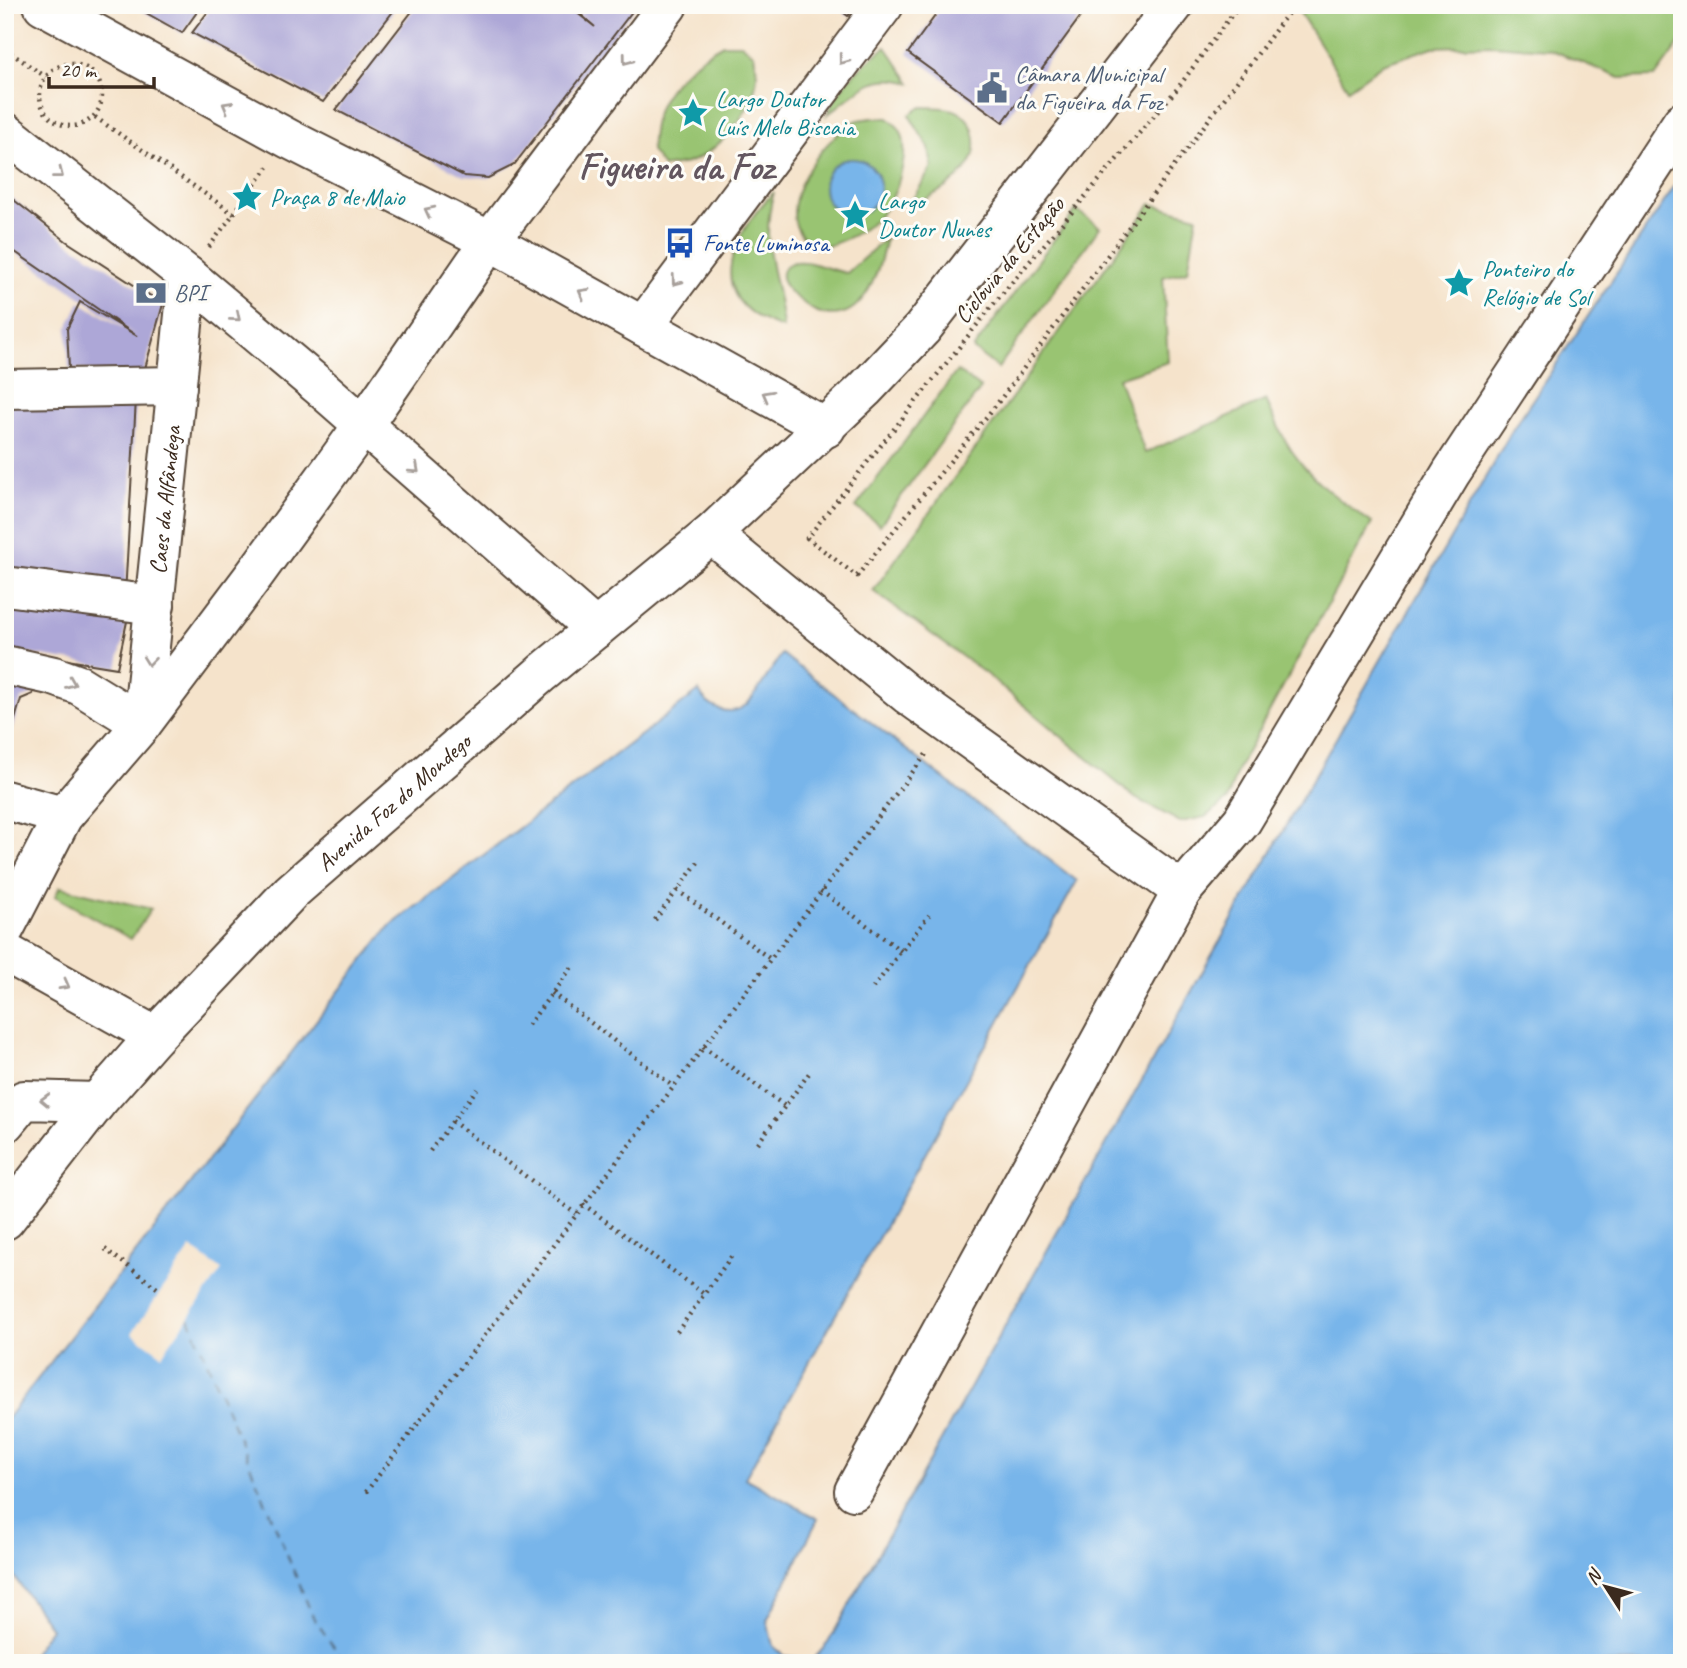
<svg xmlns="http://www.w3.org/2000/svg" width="1687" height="1668" font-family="Caveat,sans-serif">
<rect width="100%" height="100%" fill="#fdfcf7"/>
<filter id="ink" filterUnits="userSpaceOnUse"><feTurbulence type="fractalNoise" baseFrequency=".0143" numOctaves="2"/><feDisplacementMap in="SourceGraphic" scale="14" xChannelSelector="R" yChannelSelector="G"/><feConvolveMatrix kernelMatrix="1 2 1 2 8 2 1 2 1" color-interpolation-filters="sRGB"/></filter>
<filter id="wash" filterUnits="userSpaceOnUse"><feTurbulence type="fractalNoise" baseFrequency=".00686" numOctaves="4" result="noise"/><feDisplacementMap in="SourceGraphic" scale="28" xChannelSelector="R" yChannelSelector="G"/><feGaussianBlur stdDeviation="1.57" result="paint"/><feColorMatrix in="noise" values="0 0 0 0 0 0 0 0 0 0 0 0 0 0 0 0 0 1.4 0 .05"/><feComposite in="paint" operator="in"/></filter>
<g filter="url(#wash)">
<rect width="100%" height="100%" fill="#f5e3cb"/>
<path fill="#99c472" stroke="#6a7748" stroke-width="2" d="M1295,5H1679L1682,7V40L1655,77L1620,78L1549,49L1491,45L1433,47L1383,64L1348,89Z
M723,44H741L754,54C755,61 757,68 757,75C755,110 721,149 690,162C682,165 672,165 663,167L651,151C652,136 653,123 658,109C668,83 700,56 723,44Z
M886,47L911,83C871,70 856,94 827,115C840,85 859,66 886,47Z
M921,107C932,107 944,107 954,110C975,118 981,146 969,165C955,185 930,198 908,207L932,167L929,148L909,115Z
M872,118H888C891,121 898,126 900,130C911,149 898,191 886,208C871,229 845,241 821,248C812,244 802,239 797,228C782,194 827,135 856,121C861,119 867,119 872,118Z
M774,192C758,249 779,275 783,328C701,302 728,239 774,192Z
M1151,204L1197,216L1188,271L1163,277L1168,362L1118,378L1145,453L1266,400C1272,413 1278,427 1285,440C1305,476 1339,500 1372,523L1238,769L1227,800L1205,817L1180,822L1135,798L990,677L873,591Z
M1076,210L1100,227L998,368L973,349Z
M886,238C879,273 862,330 815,311C809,308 803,302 797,298C787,291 773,273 789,264C803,256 831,271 847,273Z
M957,371L981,388L880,525L856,507Z
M60,887L151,909L131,939L55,896Z"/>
<path fill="#78b5ea" stroke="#5a7084" stroke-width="2" d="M824 187a28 28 0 1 1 56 0a28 28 0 1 1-56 0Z
M1682,175V1663H26L51,1628L5,1564V1421L389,927L699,691C707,708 729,718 746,705C756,696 773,666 782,654L1077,881L745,1478L818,1519L767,1620L773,1646L785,1656L813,1660L828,1643L1204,969L1513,429Z"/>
<path fill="#f5e3cb" d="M191,1248L222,1270L162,1355L132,1333Z"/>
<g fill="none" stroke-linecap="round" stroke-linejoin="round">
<path stroke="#505b65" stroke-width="2" stroke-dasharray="9 7" stroke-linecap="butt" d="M189,1318L313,1617L345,1663"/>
</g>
<g id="blocks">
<path fill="#ada7d7" d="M132,5H202L182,33Z
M213,5H398L323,102L192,33Z
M417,5H567L595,27L570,5H637L514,165L488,178L464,176L336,110Z
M834,5H857L848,16Z
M943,5H1089L1003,122L908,53Z
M5,193L66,241L163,304L142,379L69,368L67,329L80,302L137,336L5,245Z
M136,399L125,595L5,578V405Z
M5,596L129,612L117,668L5,650Z
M5,675L34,688L33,694L21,699L6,750Z"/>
</g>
</g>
<g filter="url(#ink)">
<use href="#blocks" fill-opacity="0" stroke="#574638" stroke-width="2"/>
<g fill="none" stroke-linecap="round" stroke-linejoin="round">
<g stroke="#574638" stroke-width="42">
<g id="minor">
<path d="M43,5L289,139L490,241L826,428"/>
<path d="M5,132L188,276L320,387L596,629"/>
<path d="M643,326L884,5"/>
<path d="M5,389L177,386"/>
<path d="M711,534L908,695L1182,891L854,1491"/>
<path d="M5,586L155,605"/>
<path id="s1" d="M5,665L54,676L79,685L142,724L188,276"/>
<path d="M5,800L63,816"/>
<path d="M1182,891L1242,821L1451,473L1682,122"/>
<path d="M5,928L63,816L142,724L255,574L364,424L490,241L668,5"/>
<path d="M5,952L155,1036"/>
<path d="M5,1123L24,1100L97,1102"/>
</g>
</g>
<g stroke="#574638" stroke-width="42">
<g id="major">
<path id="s2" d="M5,1220L97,1102L155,1036L291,892L542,673L711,534L865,389L922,329L1174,5"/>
</g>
</g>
<path stroke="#574638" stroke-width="4.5" stroke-dasharray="2 5" stroke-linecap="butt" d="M1239,5L1177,89L996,301L807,538L857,576L1000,400L1294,5
M5,49L46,77
M40 95a31 31 0 1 1 62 0a31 31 0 1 1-62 0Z
M95,117L234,214
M209,247L268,167
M677,890L769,958
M821,891L901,951
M655,920L699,861
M873,988L929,915
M552,993L673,1086
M528,1025L572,967
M703,1047L785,1106
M452,1121L576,1214
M758,1143L810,1072
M430,1151L477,1089
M583,1204L704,1294
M105,1249L161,1291
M677,1332L733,1254
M366,1492L927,753"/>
<use href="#minor" stroke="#fff" stroke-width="38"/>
<use href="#major" stroke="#fff" stroke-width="38"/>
</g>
<defs><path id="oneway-chevron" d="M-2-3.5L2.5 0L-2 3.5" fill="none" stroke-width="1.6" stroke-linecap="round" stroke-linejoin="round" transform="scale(1.75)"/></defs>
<g stroke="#a79f9a">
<use href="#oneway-chevron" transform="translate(627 60) rotate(127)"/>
<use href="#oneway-chevron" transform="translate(843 60) rotate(127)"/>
<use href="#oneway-chevron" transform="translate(227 106) rotate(-151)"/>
<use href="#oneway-chevron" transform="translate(59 174) rotate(38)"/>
<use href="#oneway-chevron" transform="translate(429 211) rotate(-153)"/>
<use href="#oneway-chevron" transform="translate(676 281) rotate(127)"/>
<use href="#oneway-chevron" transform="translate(583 293) rotate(-151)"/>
<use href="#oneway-chevron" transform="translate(236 317) rotate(40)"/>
<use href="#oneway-chevron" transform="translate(767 395) rotate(-151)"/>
<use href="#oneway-chevron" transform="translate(415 469) rotate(42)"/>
<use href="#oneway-chevron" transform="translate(149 661) rotate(96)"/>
<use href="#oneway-chevron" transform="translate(71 683) rotate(22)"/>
<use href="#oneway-chevron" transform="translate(65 985) rotate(29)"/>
<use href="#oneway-chevron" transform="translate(45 1100) rotate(-178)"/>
</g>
</g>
<defs>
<g id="civic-bare" transform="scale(2.415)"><path d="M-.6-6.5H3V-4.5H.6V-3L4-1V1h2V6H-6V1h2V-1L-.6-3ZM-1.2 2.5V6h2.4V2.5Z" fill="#5c6f8a" stroke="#fdfcf7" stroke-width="2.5" paint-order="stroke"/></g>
<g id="sight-bare" transform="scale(2.415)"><path d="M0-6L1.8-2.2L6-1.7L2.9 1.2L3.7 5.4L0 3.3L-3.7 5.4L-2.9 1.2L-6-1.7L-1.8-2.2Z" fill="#0f9aa8" stroke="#fdfcf7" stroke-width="2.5" paint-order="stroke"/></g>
<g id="bus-bare" transform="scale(2.415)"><path d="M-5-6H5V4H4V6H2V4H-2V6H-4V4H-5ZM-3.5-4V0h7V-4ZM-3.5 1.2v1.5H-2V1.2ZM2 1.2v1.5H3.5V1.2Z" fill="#1a4fb4" stroke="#fdfcf7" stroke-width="2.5" paint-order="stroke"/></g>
<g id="bank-bare" transform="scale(2.415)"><path d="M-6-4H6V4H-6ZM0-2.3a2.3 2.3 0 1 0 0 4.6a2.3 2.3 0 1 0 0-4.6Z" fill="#5c6f8a" stroke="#fdfcf7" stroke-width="2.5" paint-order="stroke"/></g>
</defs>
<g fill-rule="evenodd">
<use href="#civic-bare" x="992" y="88"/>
<use href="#sight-bare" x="693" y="113"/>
<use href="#sight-bare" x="247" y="197"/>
<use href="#sight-bare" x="855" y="215"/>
<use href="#bus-bare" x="680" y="243"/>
<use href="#sight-bare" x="1459" y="283"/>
<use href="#bank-bare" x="151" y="293"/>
</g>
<g text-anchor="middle" stroke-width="6" stroke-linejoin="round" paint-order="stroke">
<g font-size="24" fill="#4e5e75" stroke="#fdfcf7" text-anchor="start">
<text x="1015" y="82">Câmara Municipal<tspan x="1015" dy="28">da Figueira da Foz</tspan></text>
<text x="174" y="301">BPI</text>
</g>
<g font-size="24" fill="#0d838f" stroke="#fdfcf7" text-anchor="start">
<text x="716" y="107">Largo Doutor<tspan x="716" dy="28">Luís Melo Biscaia</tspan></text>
<text x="270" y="205">Praça 8 de Maio</text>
<text x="878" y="209">Largo<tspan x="878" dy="28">Doutor Nunes</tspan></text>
<text x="1482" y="277">Ponteiro do<tspan x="1482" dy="28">Relógio de Sol</tspan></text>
</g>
<g font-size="24" fill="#164399" stroke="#fdfcf7" text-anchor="start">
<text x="703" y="251">Fonte Luminosa</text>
</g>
<g font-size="24" fill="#3b2a1e" stroke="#fdfcf7">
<text transform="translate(1009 260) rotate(-50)" y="8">Ciclovia da Estação</text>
<text dy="8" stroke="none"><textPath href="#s1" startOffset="376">Caes da Alfândega</textPath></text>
<text dy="8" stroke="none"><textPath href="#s2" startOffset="572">Avenida Foz do Mondego</textPath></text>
</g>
<g font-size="38" font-weight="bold" fill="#63565f" stroke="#fdfcf7">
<text x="676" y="179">Figueira da Foz</text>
</g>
</g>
<rect width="1687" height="1668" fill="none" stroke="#fdfcf7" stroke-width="28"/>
<g transform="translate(1606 1587) rotate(306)" stroke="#fdfcf7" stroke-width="5" paint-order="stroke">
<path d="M0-5L12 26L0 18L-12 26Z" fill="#3b2a1e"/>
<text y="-10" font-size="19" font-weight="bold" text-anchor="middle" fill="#3b2a1e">N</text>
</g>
<path d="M49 77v10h105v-10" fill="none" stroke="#3b2a1e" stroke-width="3.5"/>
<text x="60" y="77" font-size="21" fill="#3b2a1e" stroke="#fdfcf7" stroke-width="5" paint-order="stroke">20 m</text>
</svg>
